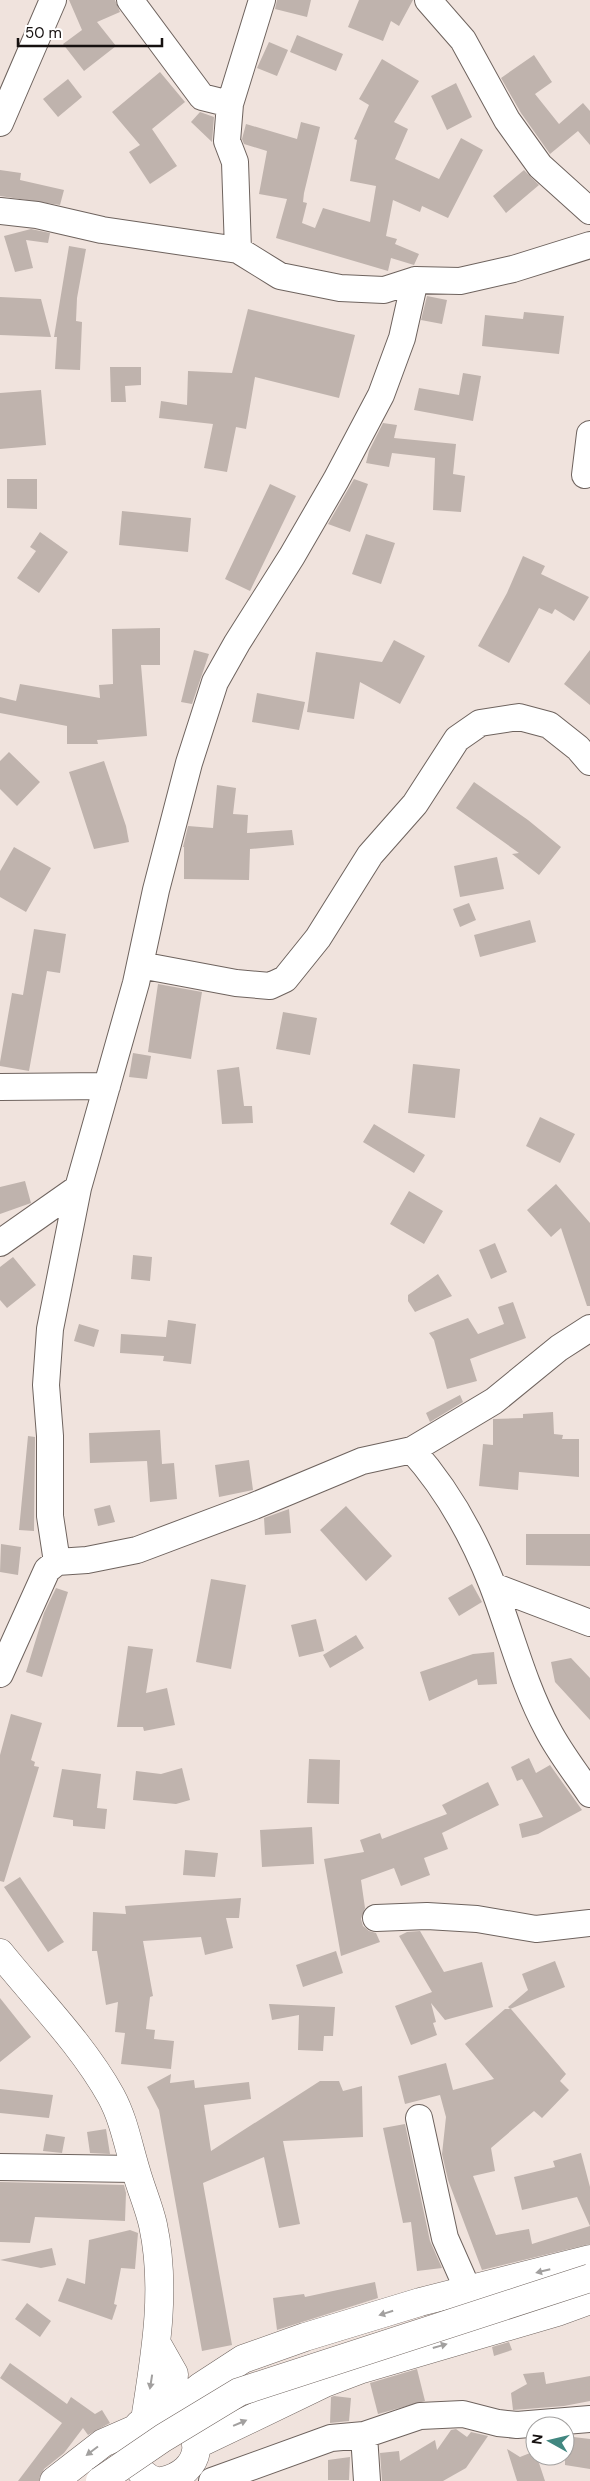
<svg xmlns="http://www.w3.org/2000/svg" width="590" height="2481" font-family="'DM Sans',sans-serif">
<rect width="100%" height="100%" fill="#f0e3dd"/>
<path fill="#bfb3ad" d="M69,0H115L120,12L97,22L116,46L84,71L63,44L82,30Z
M277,0H311L307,17L275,9Z
M359,0H413L399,26L391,21L383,41L348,27Z
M297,35L343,54L336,71L290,52Z
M269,42L288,50L277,76L257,68Z
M534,55L552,82L535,94L559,124L583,103L590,111V145L578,131L550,154L521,113L501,78Z
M382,59L419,81L394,122L408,129L395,159L439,179L461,138L483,150L448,218L422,206L420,212L393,200L386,236L397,239L395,244L419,254L414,265L391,258L388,271L276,238L287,199L259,194L267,151L244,144L242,139L246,124L297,139L301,122L320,127L304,193L303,202L307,203L302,223L315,228L323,208L370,222L376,186L350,181L357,140L354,139L369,105L359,99Z
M160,72L185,102L152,129L177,166L150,184L129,152L140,145L112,112Z
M68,79L82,97L58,117L43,99Z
M456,83L472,117L447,130L431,96Z
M200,112L214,117L212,142L191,122Z
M0,170L21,173L20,180L64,190L60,205L0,196Z
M524,170L539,185L506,213L493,196Z
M31,229L50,233L48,243L26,240L33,268L15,272L4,236Z
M69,246L86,249L77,298L76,321L82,322L80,370L55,369L57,337H54Z
M427,296L447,300L442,324L421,320Z
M0,297L41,299L51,337L0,335Z
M248,309L355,335L339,398L255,377L246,429L236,427L227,472L204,468L213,424L159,418L161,401L187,405L188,371L232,373Z
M524,312L564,316L559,354L482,346L485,315L523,319Z
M110,367H141V385L125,386L126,402H111Z
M463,373L481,376L473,421L414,410L419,388L459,395Z
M41,390L46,445L0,449V393Z
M383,423L397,425L394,438L456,444L453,474L465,476L461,512L433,510L435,458L392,453L389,467L366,463L369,451Z
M7,479H37V509L7,508Z
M354,479L368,484L350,532L328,524Z
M270,484L296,496L250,591L225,579Z
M122,511L191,518L188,552L119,545Z
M40,532L68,552L39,593L17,578L36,551L30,547Z
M366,534L395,543L381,584L352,574Z
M523,556L545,566L541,574L589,597L574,621L555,609L552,614L539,608L509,663L478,646L507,593Z
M160,628V665H141L147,736L97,740L98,744H67V726L0,713V697L16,701L20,684L100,698L99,685L113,684L112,629Z
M394,640L425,656L400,704L360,682L354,719L307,712L316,652L382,662Z
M194,650L209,654L192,704L181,702Z
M590,650V705L564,684Z
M257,693L305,702L299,730L252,722Z
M9,752L40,782L17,806L0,789V761Z
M104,761L126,826L129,842L94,849L69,772Z
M474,782L528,820L561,847L539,875L512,854L519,853L456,808Z
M217,785L236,788L233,814L248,815L247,833L292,830L294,845L250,849L249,880L184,879V847H183L188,826L213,828Z
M14,847L51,868L26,912L0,897V871Z
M497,857L504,889L460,897L454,866Z
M469,903L476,920L460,927L453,909Z
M530,920L536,942L480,957L474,935Z
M34,929L66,934L60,973L47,971L29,1071L0,1066V1062L12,993L23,995Z
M158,984L202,992L191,1059L148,1052Z
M283,1012L317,1018L310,1055L276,1049Z
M133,1053L151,1056L147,1079L129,1077Z
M413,1064L460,1069L455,1118L408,1113Z
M239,1067L244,1106H252L253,1123L222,1124L217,1070Z
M540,1117L575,1134L560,1163L526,1146Z
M374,1124L425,1155L414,1173L363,1142Z
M25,1181L31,1203L0,1214V1187Z
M556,1184L590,1223V1306H587L561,1228L551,1237L527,1210Z
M409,1191L443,1211L424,1244L390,1224Z
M495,1243L507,1272L491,1279L479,1250Z
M133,1255L152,1257L150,1281L131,1279Z
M13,1257L36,1285L7,1308L0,1300V1267Z
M438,1274L452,1296L415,1312L408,1301V1295Z
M513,1302L526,1338L470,1359L477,1381L447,1389L434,1340L429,1333L468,1318L478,1334L504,1324L498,1307Z
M168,1320L196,1324L191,1364L163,1361L164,1356L120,1353L121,1334L166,1337Z
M79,1324L99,1330L94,1347L74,1341Z
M460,1395L463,1402L430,1422L426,1413Z
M553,1412L554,1434L563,1435L562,1439H579V1477L519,1472L518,1490L479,1486L483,1444L493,1445V1419L523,1418V1414Z
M160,1430L162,1464L174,1463L177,1499L150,1502L147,1461L90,1463L89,1433Z
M28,1436L35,1437L34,1531L19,1530Z
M249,1460L253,1490L219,1497L215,1465Z
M110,1505L115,1522L98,1526L94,1509Z
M346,1506L392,1556L366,1581L320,1530Z
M289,1509L291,1533L265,1535L264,1518Z
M526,1534H590V1566L526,1565Z
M1,1544L21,1547L18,1575L0,1572Z
M211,1579L246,1585L231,1669L196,1662Z
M472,1584L482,1602L459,1616L448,1598Z
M56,1588L68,1592L42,1677L26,1672L44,1613Z
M316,1619L324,1651L299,1657L291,1625Z
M356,1635L364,1648L330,1668L323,1655Z
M128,1646L153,1649L146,1693L167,1688L175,1725L144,1731L143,1727H117Z
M494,1652L497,1684L478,1685L477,1679L429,1701L420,1672L473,1654Z
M571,1658L590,1678V1720L555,1682L551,1662Z
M11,1714L42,1723L31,1760L35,1762L34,1766L39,1767L4,1882L0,1881V1755Z
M529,1758L536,1773L550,1765L582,1810L538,1834L522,1838L519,1824L543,1817L522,1779L517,1781L511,1767Z
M309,1759L340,1760L339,1804L307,1803Z
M182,1768L190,1800L176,1804L133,1800L136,1771L161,1774Z
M62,1769L101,1774L97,1808L107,1809L105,1829L73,1826V1820L53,1817Z
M488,1782L499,1805L442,1833L448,1849L424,1858L430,1875L401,1886L394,1868L361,1880L365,1908L361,1919L363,1926L369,1931L376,1933L380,1942L341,1956L324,1859L364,1852L360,1840L380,1833L382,1839L447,1814L442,1805Z
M312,1827L314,1864L262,1867L260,1830Z
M185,1850L218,1853L215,1877L183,1875Z
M20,1877L64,1942L48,1952L4,1887Z
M241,1898L239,1918H226L233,1948L205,1955L201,1937L143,1941L153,1996L150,1997L146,2029L155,2030L154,2039L174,2041L171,2069L121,2064L125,2033L115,2032L118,2002L106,2005L97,1951H92L93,1912L126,1914L125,1906Z
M420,1931L444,1972L482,1962L493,2007L445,2020L431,2003L436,2022L433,2023L437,2035L411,2045L395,2006L432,1992L399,1936L407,1932Z
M336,1951L343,1973L303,1987L296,1965Z
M555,1961L565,1987L510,2009L508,2007L528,1990L522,1974Z
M0,1998L31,2037L0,2062Z
M269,2004L335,2007L333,2036H324L323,2051L298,2050L299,2015L272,2020Z
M505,2009H511L566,2074L560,2081L569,2090L542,2118L534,2111L491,2148L495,2171L473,2176L496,2235L529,2229L532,2244L590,2226V2244L482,2270L448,2180L442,2154L446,2117L440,2095L405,2104L398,2076L446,2063L453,2090L494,2079L465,2044Z
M171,2074L170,2083L194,2080L195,2088L249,2082L251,2099L204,2105L211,2151L320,2081H339L343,2091L362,2086L363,2137L283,2141L300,2224L279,2228L264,2157L203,2183L232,2345L202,2351L159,2110L147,2087Z
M0,2089L53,2095L49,2118L0,2113Z
M405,2124L430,2241L442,2268L417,2271L411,2222L403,2223L383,2128Z
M106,2129L110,2154L90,2153L87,2132Z
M46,2134L65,2137L62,2153L43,2151Z
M581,2153L590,2187V2226L577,2197L522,2210L514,2177L555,2167L553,2161Z
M0,2182L124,2185L126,2193L125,2221L35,2217L30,2243L0,2242Z
M130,2230L138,2233L135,2269L121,2268L114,2304L117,2305L112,2320L58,2301L67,2278L85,2284L89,2240Z
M52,2248L56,2265L41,2268L0,2260Z
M375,2282L378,2298L277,2330L273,2298L304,2294L305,2297Z
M27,2303L51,2321L40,2337L15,2319Z
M509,2342L512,2350L494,2356L492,2347Z
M10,2363L67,2404L71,2397L95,2414L102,2410L110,2423L88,2435L83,2428L64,2453L44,2469L39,2481H18L62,2423L0,2378Z
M417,2369L425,2401L378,2414L370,2383Z
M544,2372L546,2384L590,2376V2401L564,2406L513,2410L511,2393L527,2384L523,2374Z
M334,2396L351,2398L349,2421L330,2423L331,2397Z
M456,2429L467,2437L471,2432L488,2436L466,2468L443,2481H382L380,2453L399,2451L400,2461L435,2440L437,2450L451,2430Z
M565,2436L590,2439V2469L565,2465Z
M507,2449L520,2457L535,2451L545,2481H517Z
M350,2457L349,2480H328V2460Z"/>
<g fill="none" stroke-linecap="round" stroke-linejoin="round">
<g stroke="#6e635e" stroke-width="28">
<path id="minor" d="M130,0L202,97L230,104
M428,0L463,40L507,120L540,166L590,211
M0,123L53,0
M0,211L37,215L102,230L238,250L280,276L340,288L384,290L415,280L460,281L513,269L590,245
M238,250L235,162L227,141L230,104L262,0
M585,475L590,434
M140,965L236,983L270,986L285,979L318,938L370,855L415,804L457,739L480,723L519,717L549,725L578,748L590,762
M0,1087L107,1086
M0,1243L78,1188
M412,1450C447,1489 473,1536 492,1584C511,1633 523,1684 548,1730C560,1753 576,1773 590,1794
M57,1562L50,1516V1436L46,1385L50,1329L78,1188L136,983L156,890L189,763L215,682L237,643L292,556L336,480L381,395L402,338L415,280
M493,1586L590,1623
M0,1674L47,1570L57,1562L87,1560L137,1550L254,1506L362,1461L412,1450L494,1401L559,1348L590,1328
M376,1918L427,1916L477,1919L536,1929L590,1923
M419,2118L445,2238L468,2290
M0,2167L135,2169
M364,2435L367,2481
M212,2481L331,2438L364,2435L420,2416L463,2414L498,2423L517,2425L590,2419"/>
</g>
<g stroke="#6e635e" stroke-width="29">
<path id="major" d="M0,1953C37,1999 82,2044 111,2096C124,2120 128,2145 136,2171C141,2189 149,2207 153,2225C167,2290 155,2356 145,2420
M157,2344L174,2374L171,2411
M171,2411L200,2387L243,2359L305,2337L420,2302L590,2259
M196,2445L325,2383L362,2369L557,2312L590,2300
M54,2481L103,2443L135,2429
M157,2481C136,2477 122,2445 136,2428C145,2417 158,2414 171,2411C209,2430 203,2473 162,2481"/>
</g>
<use href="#minor" stroke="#fff" stroke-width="26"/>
<use href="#major" stroke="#fff" stroke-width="28"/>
<g stroke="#6e635e" stroke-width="29" stroke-linecap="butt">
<path id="major-bridge" d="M100,2481L163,2438L239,2392L590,2278"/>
</g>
<use href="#major-bridge" stroke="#fff" stroke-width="28"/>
</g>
<defs><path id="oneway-solid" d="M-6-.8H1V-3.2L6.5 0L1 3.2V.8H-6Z" transform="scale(1.25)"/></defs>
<g fill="#a2a09f">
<use href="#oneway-solid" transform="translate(543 2271) rotate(166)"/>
<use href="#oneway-solid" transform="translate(386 2313) rotate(163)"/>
<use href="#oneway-solid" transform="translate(440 2346) rotate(-16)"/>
<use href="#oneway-solid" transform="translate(151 2382) rotate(99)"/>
<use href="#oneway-solid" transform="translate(240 2423) rotate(-23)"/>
<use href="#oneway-solid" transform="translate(92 2451) rotate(143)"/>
</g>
<g transform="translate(550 2441) rotate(278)"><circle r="24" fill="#ffffff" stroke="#a2a09f"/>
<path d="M0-4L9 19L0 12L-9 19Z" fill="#418780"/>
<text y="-8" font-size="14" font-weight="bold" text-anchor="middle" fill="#161110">N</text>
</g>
<path d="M18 38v8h144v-8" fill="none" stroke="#161110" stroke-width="2.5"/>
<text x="25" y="38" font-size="15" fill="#161110" stroke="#ffffff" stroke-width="4" paint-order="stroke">50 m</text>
</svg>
